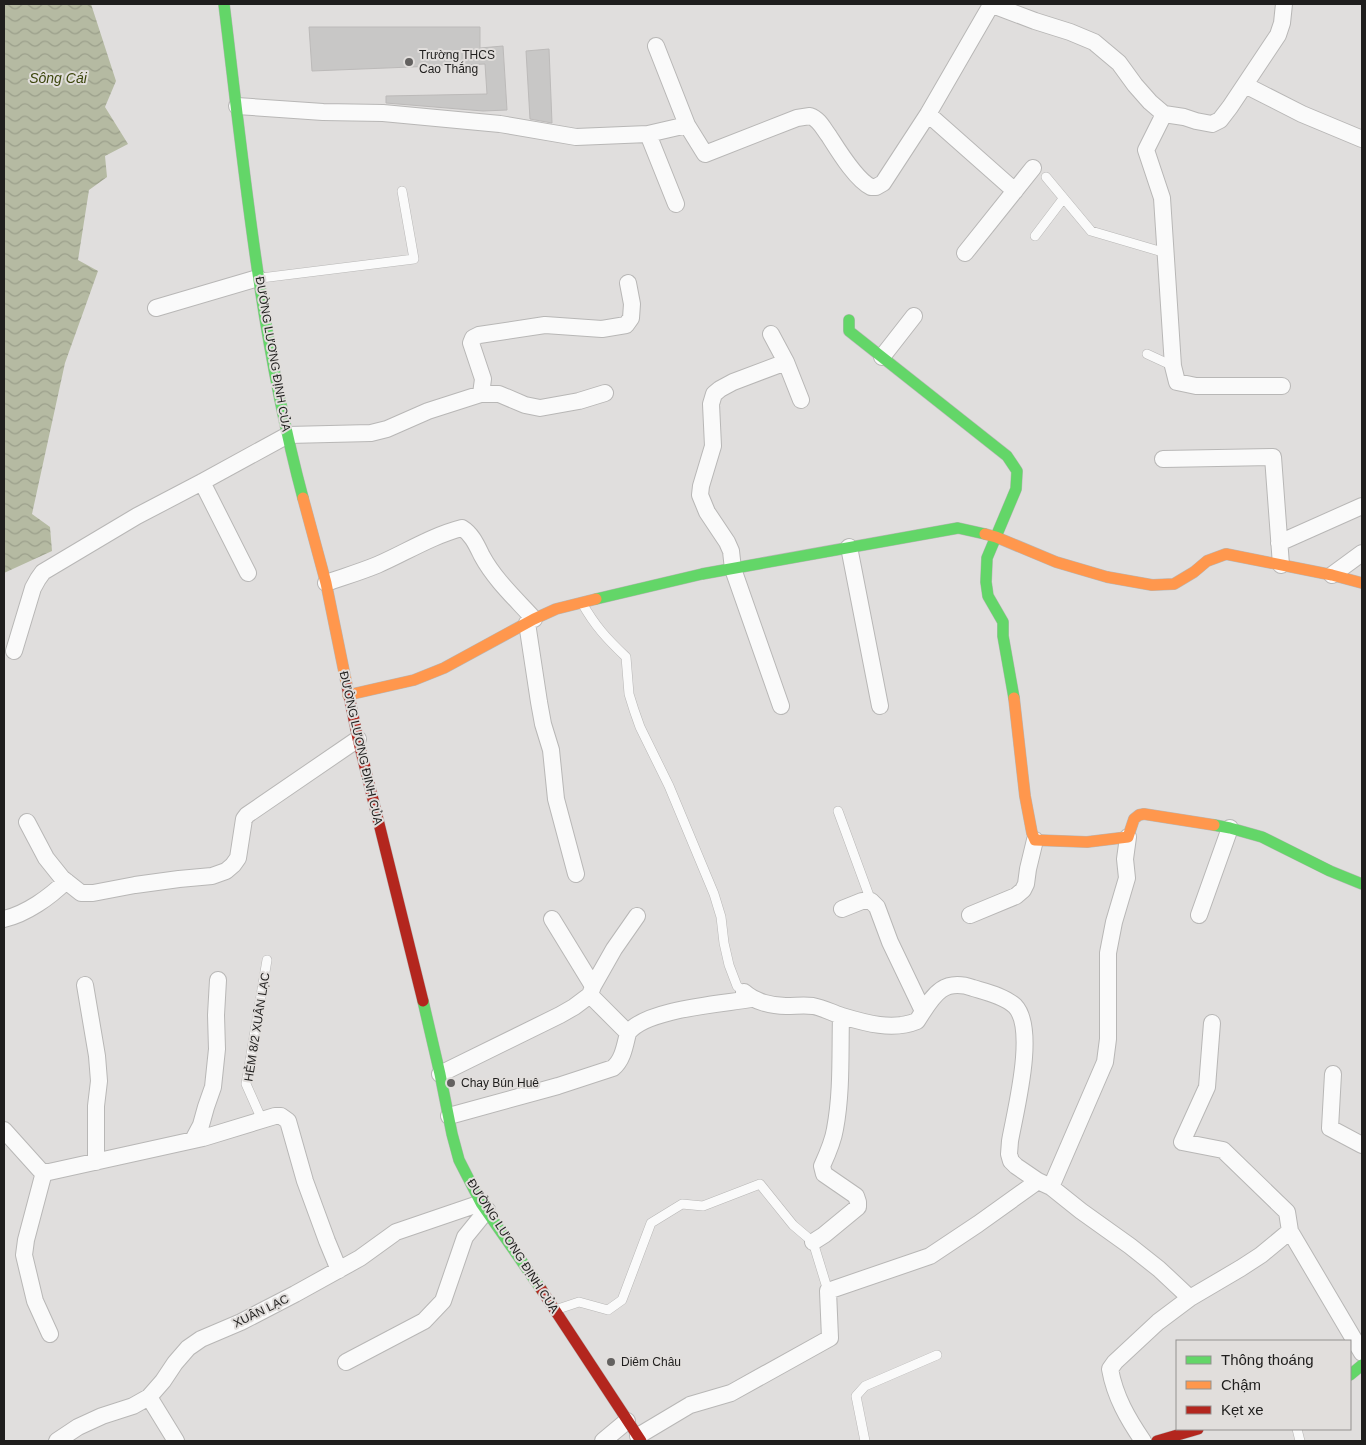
<svg xmlns="http://www.w3.org/2000/svg" width="1366" height="1445" font-family="Helvetica,sans-serif">
<defs>
<pattern id="water-waves" width="16" height="10" patternUnits="userSpaceOnUse" patternTransform="scale(1.25)"><rect width="16" height="10" fill="#b5baa2"/><path d="M0 5q4-4 8 0t8 0" fill="none" stroke="#9b9f8b"/></pattern>
</defs>
<rect width="100%" height="100%" fill="#e0dedd"/>
<path fill="url(#water-waves)" d="M4,4H91L116,81L105,107L128,144L105,156L107,177L89,190L78,260L98,271L65,363L32,514L50,527L52,551L4,573Z"/>
<path fill="#c8c7c6" stroke="#bcbab9" d="M309,27H480V48L503,46L507,110L483,111L386,103V96L487,94L485,64L312,71Z
M549,49L552,123L530,119L526,51Z"/>
<g fill="none" stroke-linecap="round" stroke-linejoin="round">
<g stroke="#b8b7b6" stroke-width="10">
<path id="lane" d="M1046,177L1091,231L1166,253
M1035,236L1063,199
M261,278L414,259L402,191
M1147,354L1173,366
M582,603C595,626 607,639 626,657L629,694L634,710L640,727L669,786L714,894L721,917L724,943L729,965L737,986L744,992
M838,811L871,901
M262,1120L246,1084L267,960
M555,1310L579,1302L608,1310L622,1300L651,1223L682,1204L703,1206L760,1184L793,1225L813,1242L828,1291
M1297,1429L1300,1441
M865,1441L856,1396L865,1386L937,1355"/>
</g>
<g stroke="#b8b7b6" stroke-width="18">
<path id="street" d="M990,4L1035,21L1070,32L1094,42L1119,63L1135,85L1150,102L1164,114L1184,117L1196,121L1212,124L1220,120L1230,107L1278,35L1282,23L1284,4
M656,46L687,125
M1245,85L1302,114L1362,139
M237,106L323,112L383,113L500,124L576,137L648,134L687,125L705,154L797,118L810,116C819,119 823,128 829,136C838,150 856,180 871,187H876L883,183L928,114L991,5
M928,114L1015,191
M1164,114L1146,150L1162,198L1173,366L1177,382L1196,386H1282
M648,134L676,204
M965,253L1033,168
M156,308L258,278
M771,334L786,362L733,382L720,389L714,394L711,404L713,446L701,486L700,495L707,512L727,542L731,551L733,569L781,706
M882,357L914,316
M786,362L801,400
M481,394L483,379L471,343L473,338L479,335L545,325L602,329L626,325L631,318L632,304L628,283
M1163,459L1273,457L1281,565
M202,482L248,573
M1279,543L1362,506
M849,547L880,706
M1332,575L1362,553
M326,583C343,577 360,572 377,565C405,553 431,536 462,528C472,534 477,546 482,556C495,580 516,599 534,619
M527,623L539,702L543,724L551,750L556,799L576,874
M14,651L33,588L38,579L43,572L137,516L202,482L288,435L371,433L387,429L428,411L481,394H499L525,405L540,408L579,401L605,393
M27,822L46,858L62,878L81,893H93L135,885L179,879L212,876L226,871L233,865L238,858L244,819L247,815L358,739
M842,909L862,901H871L877,907L890,942L923,1011
M970,915L1016,896L1023,890L1026,884L1028,869L1035,840
M1199,915L1230,828
M4,919C26,914 50,897 66,881
M552,919L593,986
M85,985L97,1056L99,1081L96,1106V1162
M744,992C755,1002 772,1006 786,1006C796,1006 804,1005 813,1006C824,1008 832,1013 842,1016C865,1023 893,1031 917,1021C932,998 941,977 973,988C986,992 1004,996 1015,1006C1037,1029 1015,1112 1010,1141L1009,1154L1011,1161L1016,1166L1038,1181L1051,1187L1081,1211L1130,1246L1159,1269L1190,1298L1158,1322L1115,1362L1110,1369C1115,1397 1128,1419 1143,1441
M590,995L628,1033
M1212,1023L1207,1087L1182,1142L1223,1150L1287,1212L1290,1231L1362,1353
M440,1074L560,1015L574,1007L590,995L593,986L614,949L637,916
M1333,1074L1330,1128L1362,1145
M449,1116L558,1086L613,1068C623,1060 625,1045 628,1033C645,1009 722,1004 751,999
M4,1130L40,1170L44,1172H49L203,1138L275,1116H281L288,1121L305,1181L327,1241L339,1270
M193,1140L201,1125L206,1107L213,1087L217,1049L216,1015L218,980
M44,1172L26,1240L24,1255L35,1301L50,1334
M1051,1187L1105,1062L1108,1039V953L1114,922L1127,878L1125,859L1128,837
M813,1242L824,1235L858,1207V1202L856,1196L824,1174L822,1166C827,1155 833,1142 835,1129C842,1092 840,1053 841,1016
M1190,1298L1241,1268L1261,1255L1290,1231
M346,1362L424,1321L443,1301L465,1237L487,1210
M149,1397L176,1441
M638,1436L690,1405L731,1393L830,1338L828,1291L930,1256L978,1224L1038,1181
M57,1441L78,1427L102,1416L133,1406L149,1397L163,1381L175,1363L188,1348L201,1339L241,1322L295,1294L360,1258L396,1232L481,1203
M603,1441L627,1421"/>
</g>
<g stroke="#b8b7b6" stroke-width="12">
<path id="fast" d="M224,4C244,169 260,337 303,498
M849,320V331L1007,456L1017,471L1016,489L987,558L986,582L988,596L1003,622V636L1014,698
M596,599L702,574L958,528L985,534
M1214,825L1230,828L1262,837L1330,871L1362,884
M423,1001L440,1074L452,1134L459,1160L481,1203L541,1289
M1350,1375L1362,1365"/>
</g>
<g stroke="#b8b7b6" stroke-width="12">
<path id="slow" d="M303,498L326,583L347,686
M985,534L996,537L1056,562L1107,577L1152,585L1174,584L1194,572L1207,561L1226,554L1332,575L1362,583
M348,695L414,680L444,668L534,619L556,609L596,599
M1014,698L1025,796L1032,833L1035,840L1087,842L1128,837L1134,819L1139,815L1144,814L1214,825"/>
</g>
<g stroke="#b8b7b6" stroke-width="12">
<path id="jam" d="M347,686L358,739L423,1001
M541,1289L641,1441
M1157,1441L1198,1429"/>
</g>
<use href="#lane" stroke="#fafafa" stroke-width="9"/>
<use href="#street" stroke="#fafafa" stroke-width="16"/>
<use href="#fast" stroke="#63d668" stroke-width="11"/>
<use href="#slow" stroke="#ff974d" stroke-width="11"/>
<use href="#jam" stroke="#b3261e" stroke-width="11"/>
</g>
<g fill="#636160" stroke="#e1dedc" stroke-width="2">
<circle cx="409" cy="62" r="5"/>
<circle cx="451" cy="1083" r="5"/>
<circle cx="611" cy="1362" r="5"/>
</g>
<g text-anchor="middle" stroke-width="4" stroke-linejoin="round" paint-order="stroke">
<g font-size="12" fill="#1f1e1d" stroke="#e1dedc" text-anchor="start">
<text x="419" y="59">Trường THCS<tspan x="419" dy="14">Cao Thắng</tspan></text>
<text x="461" y="1087">Chay Bún Huê</text>
<text x="621" y="1366">Diêm Châu</text>
</g>
<g font-size="12" fill="#1f1e1d" stroke="#e1dedc">
<text transform="translate(273 354) rotate(80)" y="4">ĐƯỜNG LƯƠNG ĐỊNH CỦA</text>
<text transform="translate(361 748) rotate(77)" y="4">ĐƯỜNG LƯƠNG ĐỊNH CỦA</text>
<text transform="translate(257 1027) rotate(-81)" y="4">HẺM 8/2 XUÂN LẠC</text>
<text transform="translate(513 1246) rotate(57)" y="4">ĐƯỜNG LƯƠNG ĐỊNH CỦA</text>
<text transform="translate(261 1311) rotate(-26)" y="4">XUÂN LẠC</text>
</g>
<g font-size="14" font-style="italic" fill="#3c460d" stroke="#e1dedc">
<text x="58" y="83">Sông Cái</text>
</g>
</g>
<rect width="1366" height="1445" fill="none" stroke="#1f1e1d" stroke-width="10"/>
<rect x="1176" y="1340" width="175" height="90" fill="#e1dedc" stroke="#939190"/>
<rect x="1186" y="1356" width="25" height="8" fill="#63d668" stroke="#939190"/>
<text x="1221" y="1365" font-size="15" fill="#1f1e1d">Thông thoáng</text>
<rect x="1186" y="1381" width="25" height="8" fill="#ff974d" stroke="#939190"/>
<text x="1221" y="1390" font-size="15" fill="#1f1e1d">Chậm</text>
<rect x="1186" y="1406" width="25" height="8" fill="#b3261e" stroke="#939190"/>
<text x="1221" y="1415" font-size="15" fill="#1f1e1d">Kẹt xe</text>
</svg>
